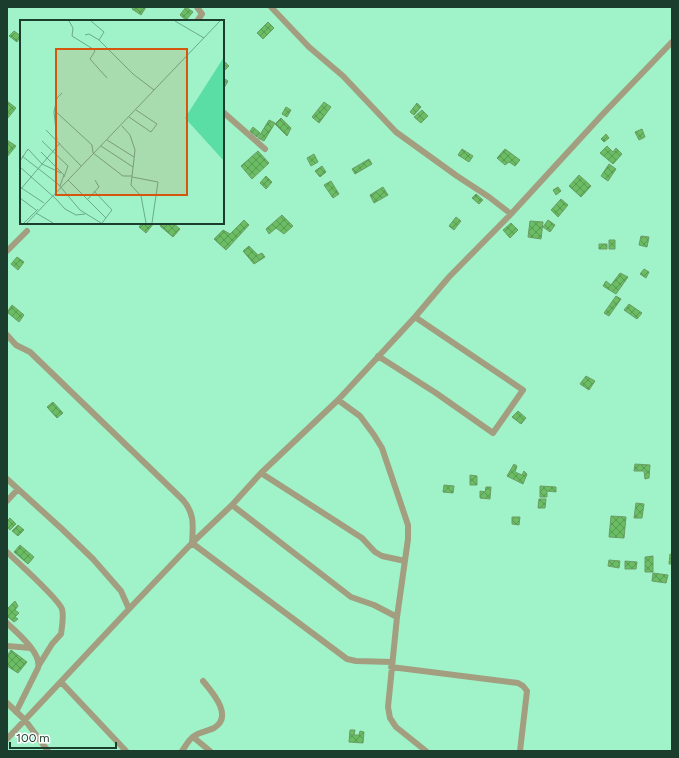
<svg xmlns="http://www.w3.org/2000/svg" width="679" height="758" font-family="Figtree,sans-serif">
<defs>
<pattern id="building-cross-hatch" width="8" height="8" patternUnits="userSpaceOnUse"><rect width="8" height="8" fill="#6bbd63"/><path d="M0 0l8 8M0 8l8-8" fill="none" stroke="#579b52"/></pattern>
</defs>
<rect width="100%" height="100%" fill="#a0f2c9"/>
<path fill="url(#building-cross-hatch)" stroke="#6a9d65" d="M133,7H146L141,15L132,9Z
M186,7L193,12L186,20L180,15Z
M268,22L274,28L263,39L257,33Z
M14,31L21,36L17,42L9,36Z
M223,60L229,66L223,72Z
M223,78L228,81L224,88L223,87Z
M7,101L16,108L7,119Z
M324,102L331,107L319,123L312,117Z
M417,103L421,107L414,115L410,112Z
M286,107L291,110L287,117L282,114Z
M422,110L428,116L421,123L414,117Z
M281,118L291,128L287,136L275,124Z
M269,120L275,123L264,141L258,138Z
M253,127L260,133L257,137L250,131Z
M642,129L645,137L639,140L635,132Z
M606,134L609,138L604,142L601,139Z
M7,140L16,146L7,157Z
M607,146L613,152L616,148L622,154L613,164L600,153Z
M462,149L473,156L469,162L458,155Z
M505,149L520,160L515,166L509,162L505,165L497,158Z
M258,151L269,163L252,179L241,166Z
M314,154L318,162L311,166L307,158Z
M369,159L372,164L355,174L352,169Z
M609,164L616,169L608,181L601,176Z
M322,166L326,172L320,177L315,171Z
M579,175L591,186L581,197L569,186Z
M266,176L272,182L266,189L260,183Z
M331,181L339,194L333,198L324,185Z
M383,187L388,195L374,203L370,195Z
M558,187L561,191L556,195L553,190Z
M476,194L483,200L479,204L472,198Z
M561,199L568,205L558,217L551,210Z
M282,215L293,226L284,234L276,228L269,234L266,229Z
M456,217L461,221L454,230L449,226Z
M244,220L249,225L226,250L214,239L223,230L230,234Z
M548,220L555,225L550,232L543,227Z
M530,221L543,222L541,239L528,237Z
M142,223H154L146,233L139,227Z
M162,223H173L180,229L173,237L160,226Z
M511,223L518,230L510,238L503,230Z
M641,236L649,237L647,247L639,245Z
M609,240H615V249H609Z
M599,244H607V249H599Z
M249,246L258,255L262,253L265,257L254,264L243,251Z
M17,257L24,262L18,270L11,264Z
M644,269L649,272L646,278L640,274Z
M620,273L628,277L616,294L603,286L606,281L611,285Z
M616,296L621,299L609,316L604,313Z
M629,304L642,313L637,319L624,310Z
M12,305L24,315L19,322L7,312Z
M586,376L595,381L589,390L580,384Z
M53,402L63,413L57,418L47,407Z
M518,411L526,418L521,424L512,417Z
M514,464L517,466L515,472L522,475L524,471L527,474L523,484L507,476Z
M635,464L650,465L649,478L645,479L644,471H634Z
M470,475L477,476V485H470Z
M444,485L454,486L453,493L443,492Z
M540,486L556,487V492L547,491V497H540Z
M486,487H491L490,499L480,498V491L485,492Z
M539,499H546L545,508H538Z
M636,503L644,504L642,518H634Z
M611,516L626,517L624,538L609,537Z
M512,517H520L519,525L512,524Z
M10,518L16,524L10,530L7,527V521Z
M18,525L24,530L18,536L12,531Z
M20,545L34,557L28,564L14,552Z
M670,554H672V564H669Z
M653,556V572H645V557Z
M609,560L620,561L619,568L608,566Z
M625,561L637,562L636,569H625Z
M653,573L668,575L666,583L652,581Z
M15,601L18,606L15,610L19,613L15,617L18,619L14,622L7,616V609Z
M11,650L27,662L18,673L7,666V656Z
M350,730H355L354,735H359L360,731L364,732L363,743L349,742Z"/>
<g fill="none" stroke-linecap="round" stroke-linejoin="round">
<path stroke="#a29e7f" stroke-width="6" d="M271,7L309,47L343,76L396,132L457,176L489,197L511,214
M197,21L202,14L197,7
M223,112L265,149
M7,251L27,231
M7,335L16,345L30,352L183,500C195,514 193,526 192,543L347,659L356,661L392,662
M378,356L436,393L493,433L523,390L415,317
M338,400L360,416L374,435L382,448L408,525V539L397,617L388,707L390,718L396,727L426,751
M261,473L362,538L375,552L382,556L405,561
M7,479L62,529L93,559L121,591L129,609
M7,501L18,489
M232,505L351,597L374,605L397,617
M7,552C17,562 58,598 62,609C64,616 62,627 61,634L52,644L39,665
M7,623C17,633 42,653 38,668L16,712
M7,646L31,648
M391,667L518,683L523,686L527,691L520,751
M61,682L126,751
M7,703L25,720L48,751
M193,737L210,751
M7,739L129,609L192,543L232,505L261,473L338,400L415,317L449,277L511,214L601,116L672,42
M182,751C185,747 189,739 194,736C199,732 208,731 214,728C234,716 212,692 203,681"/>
</g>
<g transform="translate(20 20)">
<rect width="204" height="204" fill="#a0f2c9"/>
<path d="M204,37V141L165,98Z" fill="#5bdea6"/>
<path fill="none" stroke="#6baa8b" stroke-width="1" d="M49,1L53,8L52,16L73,29L75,31L70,39L87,58M71,1L84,12L79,20M155,1L184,18M65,15L69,14L79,20L113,54L134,70M34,90L72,125L73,133L103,156H112M109,97L131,112L137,104L116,90M102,106L110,115L115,130L111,165L121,176L126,203M26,110L61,146M37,120L34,92L37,78L42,73M87,120L114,137M22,121L48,146L44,157M81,126L113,147M21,132L44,155L40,166M2,136L38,164L60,190L81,203M0,141L8,129L22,144M22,144L41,153M0,147L36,179L45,189L56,195L65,194M112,157L138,162L132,203M48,160L86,198M0,167L24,183M0,170L40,123M74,171L92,190L82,203M0,178L16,190M67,180L79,167L75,160M16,193L33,203M4,203L18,189M7,203L200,1"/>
<path fill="#d4560f" fill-opacity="0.15" stroke="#d4560f" stroke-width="2" d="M36,29H167V175H36Z"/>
<rect width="204" height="204" fill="none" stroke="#1b3d2d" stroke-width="2"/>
</g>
<rect width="679" height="758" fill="none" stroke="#1b3d2d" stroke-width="16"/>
<path d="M10 742v6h106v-6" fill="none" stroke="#1b3d2d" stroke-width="2"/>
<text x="16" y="742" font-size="12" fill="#1b3d2d" stroke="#fefefe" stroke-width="3" paint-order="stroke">100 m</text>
</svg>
